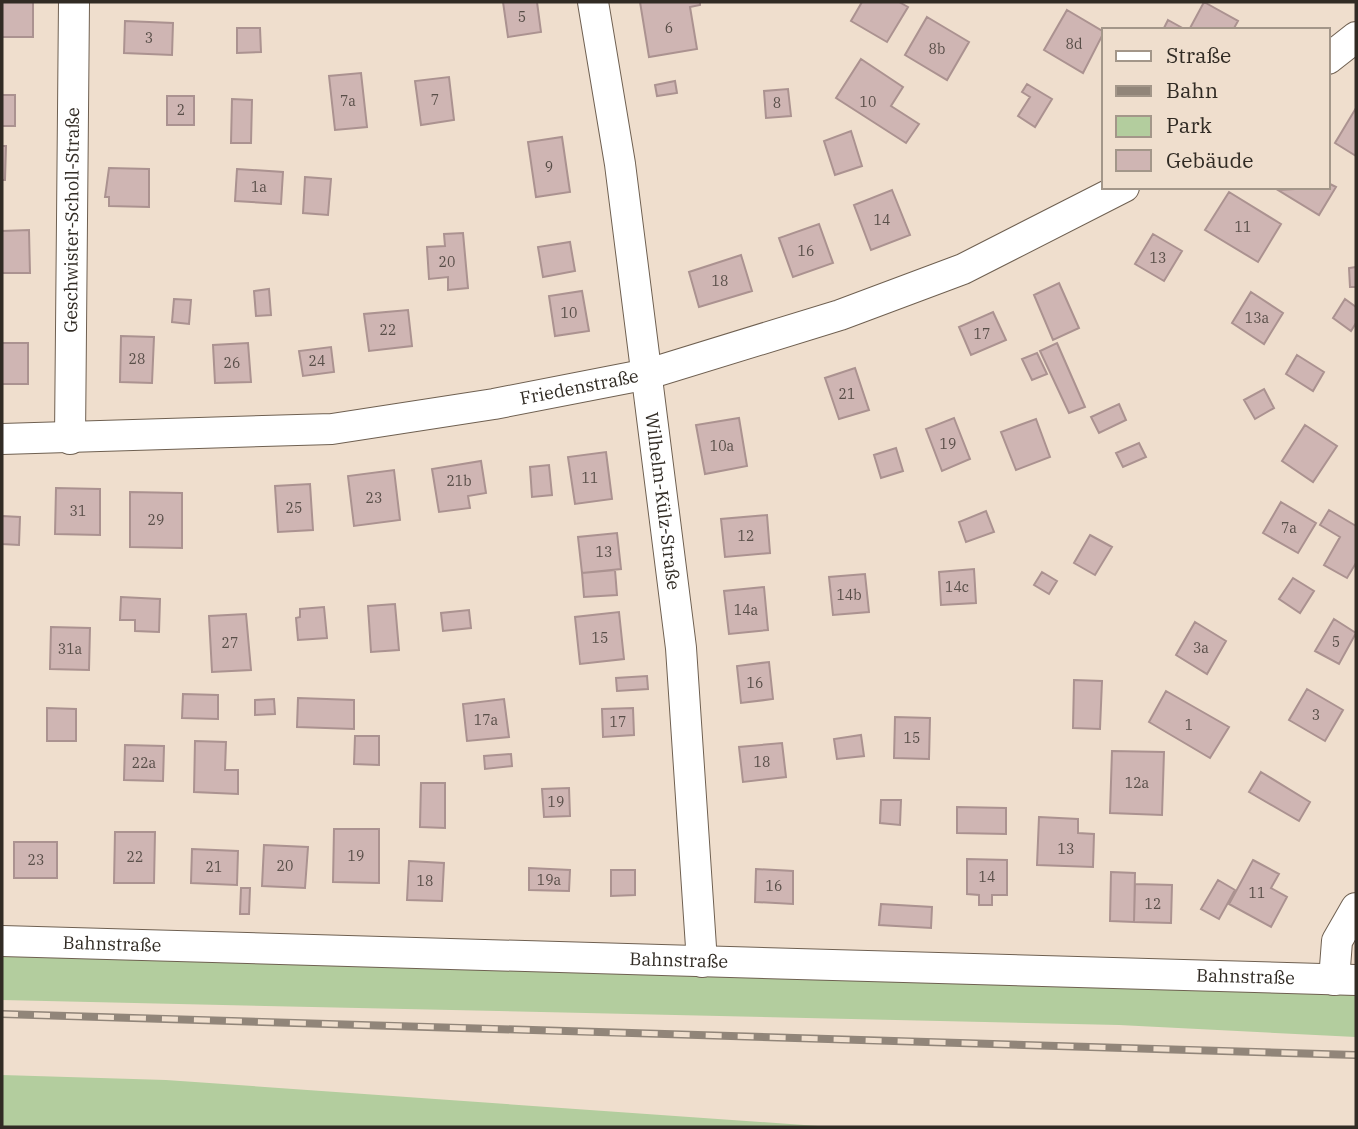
<svg xmlns="http://www.w3.org/2000/svg" width="1358" height="1129" font-family="'IBM Plex Serif',serif">
<rect width="100%" height="100%" fill="#efdecd"/>
<path fill="#b3cd9e" d="M2,952L1356,992V1037L1119,1025L2,1000Z
M2,1075L166,1080L832,1127H2Z"/>
<path fill="#cfb5b3" stroke="#ab9290" stroke-width="2" d="M2,2H33V37H2Z
M503,2H537L541,32L508,37Z
M640,2H700V5L690,7L697,49L649,57Z
M862,2H899L908,7L887,42L851,21Z
M1204,2L1238,21L1233,30H1189Z
M1067,10L1104,32L1083,73L1044,50Z
M927,17L969,42L947,80L905,55Z
M1168,20L1186,30H1163Z
M125,21L173,23L172,55L124,53Z
M237,28H260L261,52L237,53Z
M861,59L903,87L891,106L919,124L906,143L836,98Z
M361,73L367,127L335,130L329,76Z
M449,77L454,120L421,125L415,81Z
M675,81L677,93L657,96L655,85Z
M1027,84L1052,99L1035,127L1018,116L1030,97L1022,92Z
M788,89L791,116L766,118L764,91Z
M2,95H15V126H2Z
M167,96H194V125H167Z
M232,99L252,100L251,143H231Z
M1356,108V156L1335,143Z
M851,131L862,166L835,175L824,141Z
M562,137L570,192L536,197L528,142Z
M2,146H6L5,180H2Z
M109,168L149,169V207L109,206V197H105Z
M237,169L283,172L281,204L235,201Z
M305,177L331,179L328,215L303,213Z
M1328,183L1336,187L1319,215L1278,190L1328,187Z
M892,190L910,235L871,250L854,205Z
M1229,192L1281,224L1258,262L1205,230Z
M819,224L833,263L793,277L779,238Z
M29,230L30,273H2V231Z
M463,233L468,288L448,290V277L429,279L427,247L445,246L444,234Z
M1153,234L1182,251L1164,281L1135,264Z
M570,242L575,271L543,277L538,247Z
M741,255L752,291L699,307L689,272Z
M1356,267V287H1350L1349,268Z
M1059,283L1079,328L1053,340L1034,295Z
M269,289L271,315L256,316L254,291Z
M582,291L589,331L555,336L549,296Z
M1251,292L1283,313L1264,344L1232,323Z
M174,299L191,300L189,324L172,322Z
M1345,299L1356,307V323L1351,331L1333,318Z
M408,310L412,346L369,351L364,314Z
M993,312L1006,340L971,355L959,327Z
M121,336L154,337L152,383L120,382Z
M2,343H28V384H2Z
M248,343L251,382L215,383L213,345Z
M1057,343L1085,407L1069,413L1040,351Z
M331,347L334,372L303,376L299,351Z
M1037,353L1047,374L1032,380L1022,359Z
M1297,355L1324,372L1313,391L1286,374Z
M855,368L869,410L839,419L825,378Z
M1264,389L1274,408L1255,419L1244,400Z
M1119,404L1126,420L1099,433L1091,417Z
M739,418L747,466L705,474L696,425Z
M954,418L970,459L942,471L926,429Z
M1036,419L1050,457L1016,470L1001,432Z
M1305,425L1337,446L1313,482L1282,461Z
M1139,443L1146,457L1123,467L1116,453Z
M896,448L903,471L881,478L874,455Z
M606,452L612,499L575,504L568,457Z
M481,461L486,493L468,496L470,508L439,512L432,469Z
M549,465L552,495L532,497L530,467Z
M394,470L400,520L354,526L348,476Z
M310,484L313,530L278,532L275,486Z
M56,488L100,489V535L55,534Z
M130,492L182,493V548L130,547Z
M1281,502L1316,523L1298,553L1263,533Z
M1329,510L1356,526V563L1347,578L1324,565L1340,537L1320,525Z
M986,511L994,532L966,542L959,522Z
M767,515L770,553L725,557L721,519Z
M2,516L20,517L19,545L2,544Z
M617,533L621,569L582,573L578,537Z
M1090,535L1112,547L1095,575L1074,563Z
M974,569L976,603L941,605L939,572Z
M615,570L617,595L584,597L582,573Z
M1042,572L1057,581L1049,594L1034,585Z
M865,574L869,612L833,615L829,577Z
M1293,578L1314,591L1300,613L1279,599Z
M764,587L768,630L729,634L724,591Z
M121,597L160,599L159,632L135,631V620H120Z
M395,604L399,650L371,652L368,606Z
M324,607L327,638L298,640L296,618L300,617V609Z
M469,610L471,628L443,631L441,613Z
M619,612L624,659L580,664L575,617Z
M246,614L251,670L212,672L209,616Z
M1334,619L1356,633L1339,664L1315,651Z
M1195,622L1226,641L1207,674L1176,655Z
M51,627L90,628L89,670L50,669Z
M769,662L773,699L741,703L737,666Z
M647,676L648,689L617,691L616,678Z
M1074,680L1102,681L1100,729L1073,728Z
M1307,689L1343,710L1325,741L1289,720Z
M1166,691L1229,727L1210,758L1149,722Z
M183,694L218,695V719L182,718Z
M298,698L354,700V729L297,727Z
M274,699L275,714L255,715V700Z
M504,699L509,737L467,741L463,704Z
M47,708L76,709V741H47Z
M633,708L634,735L603,737L602,709Z
M895,717L930,718L929,759L894,758Z
M861,735L864,756L837,759L834,739Z
M355,736H379V765L354,764Z
M195,741L226,742L225,770H238V794L194,792Z
M782,743L786,777L743,782L739,747Z
M125,745L164,746L163,781L124,780Z
M1112,751L1164,752L1162,815L1110,813Z
M511,754L512,766L485,769L484,756Z
M1261,772L1310,802L1299,821L1249,792Z
M421,783H445V828L420,827Z
M569,788L570,816L544,817L542,789Z
M881,800H901L900,825L880,823Z
M957,807L1006,808V834L957,833Z
M1039,817L1078,819V833L1094,834L1093,867L1037,865Z
M334,829H379V883L333,882Z
M115,832H155L154,883H114Z
M14,842H57V878H14Z
M264,845L308,847L305,888L262,886Z
M192,849L238,851L237,885L191,883Z
M967,859L1007,860V895H992V905H979V895L967,894Z
M1253,860L1279,874L1271,888L1287,897L1271,927L1229,904Z
M409,861L444,863L442,901L407,900Z
M529,868L570,870L569,891L529,890Z
M756,869L793,871V904L755,902Z
M611,870H635V895L611,896Z
M1111,872L1135,873L1134,922L1110,921Z
M1218,880L1235,890L1219,919L1201,909Z
M1135,884L1172,885L1171,923L1134,922Z
M241,888H250L249,914H240Z
M881,904L932,907L931,928L879,925Z"/>
<g fill="none" stroke-linecap="round" stroke-linejoin="round">
<g stroke="#6f6051" stroke-width="32">
<g id="minor">
<path id="s1" d="M593,2L620,164L681,648L702,962"/>
<path d="M1328,59L1356,37"/>
<path id="s2" d="M2,439L332,429L494,404L648,374L840,315L963,269L1124,187"/>
<path id="s3" d="M70,439L74,2"/>
<path id="s4" d="M2,941L1356,980"/>
<path d="M1334,980L1337,941L1356,908"/>
</g>
</g>
<use href="#minor" stroke="#fff" stroke-width="30"/>
<g stroke="#918579" stroke-width="8">
<path id="rail" d="M2,1014L1356,1055"/>
</g>
<use href="#rail" stroke="#efdecd" stroke-width="5" stroke-dasharray="16" stroke-linecap="butt"/>
</g>
<g text-anchor="middle" stroke-width="6" stroke-linejoin="round" paint-order="stroke">
<g font-size="14" fill="#584e48">
<text x="522" y="22">5</text>
<text x="669" y="33">6</text>
<text x="149" y="43">3</text>
<text x="1074" y="49">8d</text>
<text x="937" y="54">8b</text>
<text x="435" y="105">7</text>
<text x="348" y="106">7a</text>
<text x="868" y="107">10</text>
<text x="777" y="108">8</text>
<text x="181" y="115">2</text>
<text x="549" y="172">9</text>
<text x="259" y="192">1a</text>
<text x="882" y="225">14</text>
<text x="1243" y="232">11</text>
<text x="806" y="256">16</text>
<text x="1158" y="263">13</text>
<text x="447" y="267">20</text>
<text x="720" y="286">18</text>
<text x="569" y="318">10</text>
<text x="1257" y="323">13a</text>
<text x="388" y="335">22</text>
<text x="982" y="339">17</text>
<text x="137" y="364">28</text>
<text x="317" y="366">24</text>
<text x="232" y="368">26</text>
<text x="847" y="399">21</text>
<text x="948" y="449">19</text>
<text x="722" y="451">10a</text>
<text x="590" y="483">11</text>
<text x="459" y="486">21b</text>
<text x="374" y="503">23</text>
<text x="294" y="513">25</text>
<text x="78" y="516">31</text>
<text x="156" y="525">29</text>
<text x="1289" y="533">7a</text>
<text x="746" y="541">12</text>
<text x="604" y="557">13</text>
<text x="957" y="592">14c</text>
<text x="849" y="600">14b</text>
<text x="746" y="615">14a</text>
<text x="600" y="643">15</text>
<text x="1336" y="647">5</text>
<text x="230" y="648">27</text>
<text x="1201" y="653">3a</text>
<text x="70" y="654">31a</text>
<text x="755" y="688">16</text>
<text x="1316" y="720">3</text>
<text x="486" y="725">17a</text>
<text x="618" y="727">17</text>
<text x="1189" y="730">1</text>
<text x="912" y="743">15</text>
<text x="762" y="767">18</text>
<text x="144" y="768">22a</text>
<text x="1137" y="788">12a</text>
<text x="556" y="807">19</text>
<text x="1066" y="854">13</text>
<text x="356" y="861">19</text>
<text x="135" y="862">22</text>
<text x="36" y="865">23</text>
<text x="285" y="871">20</text>
<text x="214" y="872">21</text>
<text x="987" y="882">14</text>
<text x="549" y="885">19a</text>
<text x="425" y="886">18</text>
<text x="774" y="891">16</text>
<text x="1257" y="898">11</text>
<text x="1153" y="909">12</text>
</g>
<g font-size="18" fill="#312b24" stroke="#efdecd">
<text dy="6" stroke="none"><textPath href="#s3" startOffset="219">Geschwister-Scholl-Straße</textPath></text>
<text dy="6" stroke="none"><textPath href="#s2" startOffset="581">Friedenstraße</textPath></text>
<text dy="6" stroke="none"><textPath href="#s1" startOffset="504">Wilhelm-Külz-Straße</textPath></text>
<text dy="6" stroke="none"><textPath href="#s4" startOffset="110">Bahnstraße</textPath></text>
<text dy="6" stroke="none"><textPath href="#s4" startOffset="677">Bahnstraße</textPath></text>
<text dy="6" stroke="none"><textPath href="#s4" startOffset="1244">Bahnstraße</textPath></text>
</g>
</g>
<rect width="1358" height="1129" fill="none" stroke="#312b24" stroke-width="7"/>
<rect x="1102" y="28" width="228" height="161" fill="#efdecd" stroke="#a39689" stroke-width="2"/>
<rect x="1116" y="51" width="35" height="10" fill="#ffffff" stroke="#a39689" stroke-width="2"/>
<text x="1166" y="63" font-size="21" fill="#312b24">Straße</text>
<rect x="1116" y="86" width="35" height="10" fill="#918579" stroke="#a39689" stroke-width="2"/>
<text x="1166" y="98" font-size="21" fill="#312b24">Bahn</text>
<rect x="1116" y="116" width="35" height="21" fill="#b3cd9e" stroke="#a39689" stroke-width="2"/>
<text x="1166" y="133" font-size="21" fill="#312b24">Park</text>
<rect x="1116" y="150" width="35" height="21" fill="#cfb5b3" stroke="#a39689" stroke-width="2"/>
<text x="1166" y="168" font-size="21" fill="#312b24">Gebäude</text>
</svg>
